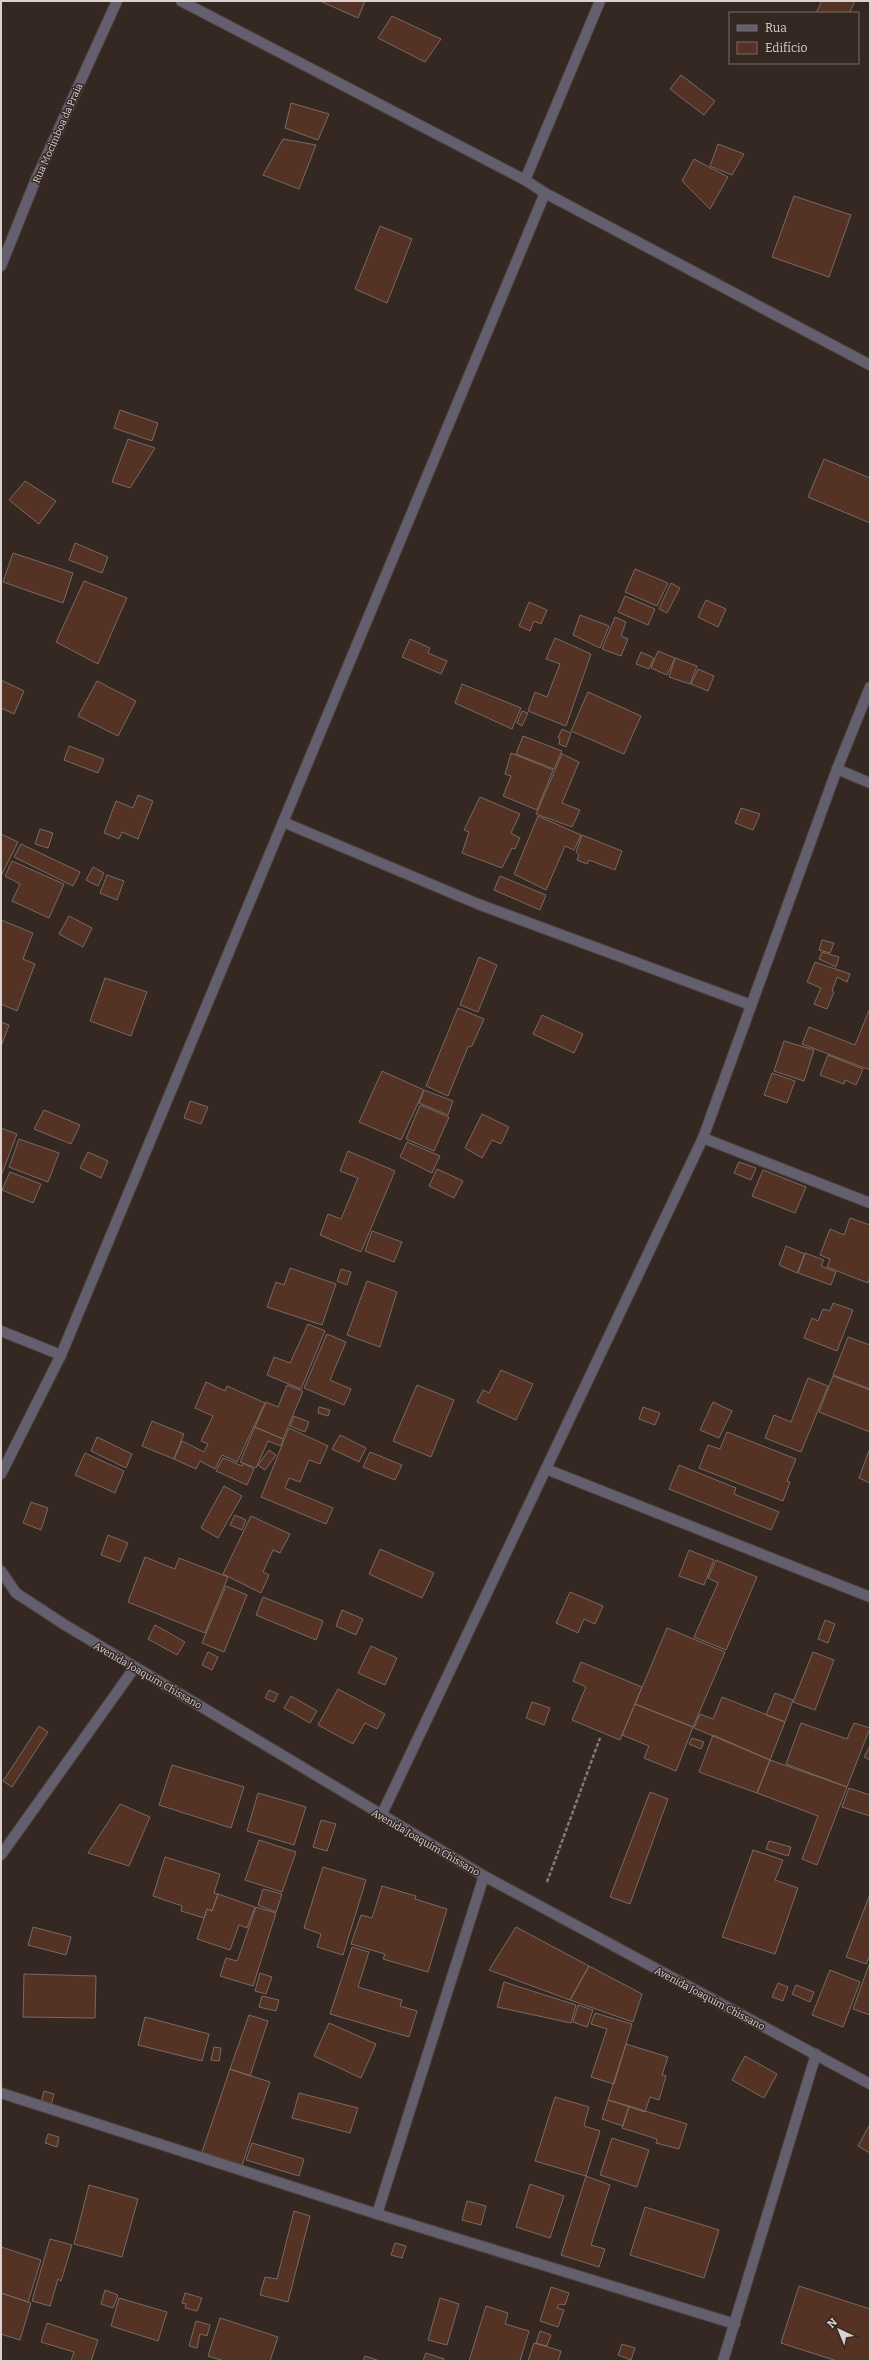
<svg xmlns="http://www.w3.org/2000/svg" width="871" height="2362" font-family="Bitter,serif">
<rect width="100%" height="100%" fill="#352823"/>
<path fill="#543325" stroke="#796963" d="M320,1H365L358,18Z
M822,1H855L849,13H816Z
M392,16L441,39L425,62L378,38Z
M681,75L715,101L704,115L670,89Z
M291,103L329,114L318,140L285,128Z
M283,139L316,145L299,189L263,175Z
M718,144L744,154L732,175L710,166Z
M694,159L728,177L710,209L682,181Z
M794,196L851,215L829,277L772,257Z
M380,226L412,239L387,303L355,289Z
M120,410L158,423L152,441L114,428Z
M128,439L155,448L130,488L112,482Z
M824,459L870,478V523L808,497Z
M25,481L56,501L39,524L9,500Z
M75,543L108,557L102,573L69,560Z
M13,553L73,573L63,603L3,582Z
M635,569L668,583L657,606L625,592Z
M84,581L127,598L98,664L56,642Z
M671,583L680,588L667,613L659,609Z
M625,596L655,609L648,625L618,612Z
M706,600L726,609L718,627L698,617Z
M529,602L547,610L541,624L534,621L530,631L519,626Z
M580,615L609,626L600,648L573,635Z
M615,617L626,622L621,636L628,639L621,656L602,649Z
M555,638L591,654L566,726L528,711L535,692L547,697L560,664L546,659Z
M410,639L430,648L428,653L447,661L441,674L402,657Z
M658,651L675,658L667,675L651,668Z
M641,652L654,658L649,669L636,664Z
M675,658L697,666L690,684L669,677Z
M698,669L714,676L708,691L691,684Z
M1,680L24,691L14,714L1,708Z
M97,681L136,701L118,736L78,716Z
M462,684L521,708L512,729L455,703Z
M588,692L641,716L624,754L571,731Z
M522,711L528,713L522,726L517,723Z
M562,729L571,733L566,747L559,744L560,739L558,738Z
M523,736L562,751L554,769L516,754Z
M69,746L104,759L98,773L64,760Z
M511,753L553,770L537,810L503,796L511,776L505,774Z
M562,754L579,762L562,803L580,810L572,827L536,814Z
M138,795L153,801L138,839L122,832L119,839L104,833L116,801L133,808Z
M480,797L520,814L511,833L520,838L515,849L512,848L502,868L462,853L469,832L464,830Z
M741,808L760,814L753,830L735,823Z
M538,816L581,835L574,850L565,846L546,890L514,874Z
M40,829L53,833L48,848L35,844Z
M1,834L18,842L1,876Z
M582,835L622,851L615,870L589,860L587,864L577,860L579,855L576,852Z
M21,844L80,872L73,886L14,857Z
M12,861L64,884L49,918L12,901L20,884L5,876Z
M93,867L104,873L98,886L86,880Z
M107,875L124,881L117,900L100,893Z
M500,876L546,895L540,910L494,890Z
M69,916L92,928L83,947L59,934Z
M1,920L33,933L23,959L35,964L17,1011L1,1004Z
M822,940L834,943L830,953L819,950Z
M822,952L839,957L836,967L819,959Z
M479,957L497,965L478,1012L460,1005Z
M815,962L850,974L847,982L837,977L832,991L834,992L827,1009L814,1004L821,988L807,982Z
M105,978L147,992L131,1036L90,1021Z
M458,1008L484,1019L472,1046L468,1047L448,1096L426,1086Z
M870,1008V1070L802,1044L809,1027L855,1045Z
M542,1015L583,1034L574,1053L533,1034Z
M1,1022L9,1025L2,1044L1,1043Z
M784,1041L814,1050L804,1081L774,1071Z
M828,1055L863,1069L856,1085L845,1080L844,1084L820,1075Z
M382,1071L424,1090L401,1140L359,1122Z
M772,1073L795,1081L787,1103L764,1095Z
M424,1090L453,1101L448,1115L419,1103Z
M190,1101L208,1107L201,1124L184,1118Z
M420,1105L449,1117L434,1151L406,1139Z
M44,1110L80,1125L71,1144L34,1129Z
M482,1114L509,1127L501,1144L492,1140L482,1158L465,1148Z
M1,1128L17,1134L1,1176Z
M19,1139L59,1153L48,1182L9,1167Z
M407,1142L440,1156L432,1173L400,1157Z
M348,1151L395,1171L361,1252L320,1235L328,1214L341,1219L358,1178L340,1171Z
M88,1152L108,1161L101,1178L80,1168Z
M739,1162L756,1168L751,1180L734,1173Z
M437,1169L463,1181L454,1198L429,1186Z
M763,1170L806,1187L795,1213L752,1196Z
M10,1172L41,1184L33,1203L2,1190Z
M850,1218L870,1225V1276L868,1283L827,1267L830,1259L820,1255L830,1229L844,1235Z
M372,1231L402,1242L394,1262L365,1251Z
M786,1246L805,1254L797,1273L779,1265Z
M805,1253L824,1260L821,1266L836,1272L831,1285L798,1273Z
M290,1268L336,1284L322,1325L267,1307L276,1282L284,1285Z
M341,1269L351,1272L347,1285L337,1281Z
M367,1281L397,1292L380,1347L347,1335Z
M833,1303L853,1310L837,1351L804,1338L812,1318L818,1321L823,1309L830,1311Z
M308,1324L325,1331L301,1389L267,1375L274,1357L290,1363Z
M327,1334L346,1342L330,1380L351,1389L344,1405L304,1388Z
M848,1337L870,1345V1389L833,1375Z
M501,1370L533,1384L516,1420L477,1402L483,1390L489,1393Z
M833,1376L870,1390V1432L819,1412Z
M808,1378L828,1386L801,1452L765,1438L774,1415L791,1422Z
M206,1382L225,1391L227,1386L265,1403L237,1462L222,1455L215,1469L200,1461L196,1469L174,1459L182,1441L204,1452L208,1444L201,1441L213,1416L195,1408Z
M287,1385L303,1391L283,1439L255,1427L266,1402L278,1407Z
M417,1385L454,1400L431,1457L393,1441Z
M713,1402L732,1411L719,1438L700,1430Z
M319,1407L330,1410L328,1416L318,1413Z
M643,1407L660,1413L655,1425L639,1419Z
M294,1416L309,1422L305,1432L290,1426Z
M152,1421L184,1434L174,1459L142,1446Z
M255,1427L283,1439L281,1446L268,1441L256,1468L240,1462Z
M289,1428L328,1446L320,1464L309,1460L300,1482L289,1478L285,1488L333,1508L326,1524L261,1497Z
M727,1432L796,1459L787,1481L790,1482L783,1501L699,1468L708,1445L720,1449Z
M340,1435L366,1448L359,1462L332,1449Z
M97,1437L132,1454L126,1468L91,1451Z
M870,1448V1483L859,1478Z
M269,1450L276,1455L265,1470L258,1465Z
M370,1452L402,1465L395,1480L363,1467Z
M85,1453L124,1471L115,1493L75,1475Z
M223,1458L242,1466L243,1463L254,1469L247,1485L216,1471Z
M679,1465L736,1488L734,1494L779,1512L771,1530L669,1489Z
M224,1486L242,1496L218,1538L201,1528Z
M31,1502L48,1508L41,1530L23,1523Z
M235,1515L246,1520L242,1530L230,1525Z
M251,1516L290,1534L280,1553L273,1550L263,1572L269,1575L261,1593L223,1574Z
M108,1535L128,1543L120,1562L101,1555Z
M380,1549L434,1573L422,1598L369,1574Z
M689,1550L714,1560L704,1585L679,1576Z
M145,1557L175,1569L179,1558L228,1577L205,1633L128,1602Z
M716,1560L757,1577L726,1650L694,1637L718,1583L708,1578Z
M226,1586L247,1595L224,1652L202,1643Z
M570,1592L603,1606L595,1624L584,1619L578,1633L556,1623Z
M263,1597L323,1621L316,1640L256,1615Z
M342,1610L363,1619L356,1635L336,1626Z
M825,1620L835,1624L828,1643L818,1639Z
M155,1625L185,1642L177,1655L148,1639Z
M667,1628L725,1652L693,1727L635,1704Z
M371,1646L397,1658L385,1685L358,1673Z
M208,1652L218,1657L212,1670L202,1665Z
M813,1652L834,1660L815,1710L793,1702Z
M581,1662L642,1687L620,1740L572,1720L586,1687L573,1681Z
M338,1689L385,1714L377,1729L365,1723L353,1744L318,1725Z
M269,1690L278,1694L274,1702L265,1698Z
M775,1693L793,1700L785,1722L766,1715Z
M291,1696L317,1711L310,1723L284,1708Z
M722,1697L785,1722L770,1760L694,1728L700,1714L713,1719Z
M532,1702L550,1708L544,1725L526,1718Z
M635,1704L693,1727L676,1771L644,1758L649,1746L622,1735Z
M801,1723L847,1739L854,1723L870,1728L847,1787L786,1764Z
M39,1726L48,1732L12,1787L3,1781Z
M713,1735L770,1760L757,1793L699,1772Z
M692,1738L704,1742L701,1749L689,1744Z
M870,1746V1760L864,1757Z
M770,1760L847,1787L817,1865L802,1859L818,1816L757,1793Z
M172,1765L244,1787L231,1828L159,1805Z
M849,1788L870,1795V1816L842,1807Z
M650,1792L668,1799L630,1904L610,1897Z
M258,1793L306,1807L294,1845L247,1831Z
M120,1804L150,1817L129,1866L88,1853Z
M321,1820L336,1824L327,1851L313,1847Z
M259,1840L296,1852L282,1892L245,1880Z
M769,1841L791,1847L788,1856L766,1849Z
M753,1850L783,1860L775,1880L798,1888L775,1954L722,1937Z
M165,1857L220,1874L214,1893L218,1894L212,1911L207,1909L204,1918L181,1911L182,1906L153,1896Z
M323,1867L366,1880L343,1955L317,1947L321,1934L304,1928Z
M382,1886L416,1896L415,1899L447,1909L428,1972L383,1959L385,1954L351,1944L361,1915L372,1918Z
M263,1889L282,1894L276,1912L258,1905Z
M218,1894L255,1907L247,1928L239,1925L230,1950L197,1939L207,1909L212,1911Z
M870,1894V1955L866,1964L846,1957Z
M256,1907L276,1913L253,1986L220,1976L226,1958L237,1961L238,1959Z
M33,1927L71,1937L66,1955L28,1945Z
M516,1927L589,1966L570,2000L489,1970Z
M352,1947L369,1952L358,1987L402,2000L400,2006L417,2011L409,2037L330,2014Z
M870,1962V2015L853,2009Z
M589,1966L642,1994L633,2022L570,2000Z
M830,1970L860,1982L843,2027L812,2015Z
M260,1973L272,1977L266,1994L255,1991Z
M24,1974L96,1976L95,2018L23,2017Z
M504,1982L576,2005L571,2023L497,2007Z
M778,1983L788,1987L783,2001L772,1997Z
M796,1985L814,1992L810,2002L792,1994Z
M262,1996L279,2000L276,2011L259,2007Z
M578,2005L593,2010L587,2027L573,2022Z
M595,2013L632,2024L614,2084L591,2077L607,2029L591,2024Z
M249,2015L268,2021L250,2076L230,2069Z
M145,2017L209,2034L202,2061L138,2045Z
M329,2023L376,2044L361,2078L314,2056Z
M626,2044L668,2057L662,2075L666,2076L659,2100L650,2097L645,2112L608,2100Z
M214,2047L221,2048L219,2061L211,2060Z
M745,2056L777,2074L764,2098L732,2080Z
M230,2069L270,2082L242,2165L202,2152Z
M44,2091L54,2094L51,2105L41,2103Z
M299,2093L358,2108L350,2133L292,2118Z
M555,2097L589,2107L584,2126L600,2131L586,2176L535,2161Z
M608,2100L629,2106L623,2126L602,2119Z
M629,2106L687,2124L679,2149L656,2143L657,2139L622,2128Z
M869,2126H870V2153L858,2146Z
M48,2134L59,2137L57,2147L45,2143Z
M612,2138L649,2150L637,2187L600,2175Z
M252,2143L304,2159L299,2176L246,2160Z
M586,2176L610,2185L591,2245L605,2249L599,2267L561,2255Z
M530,2184L564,2196L550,2238L516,2227Z
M89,2185L138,2199L122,2257L74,2244Z
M467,2201L486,2206L481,2225L462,2220Z
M645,2207L719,2230L704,2278L630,2255Z
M294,2211L310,2216L288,2302L260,2295L265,2277L277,2279Z
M50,2239L72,2245L61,2281L58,2279L50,2306L32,2301Z
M395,2243L406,2246L402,2258L391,2255Z
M1,2247L41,2260L28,2302L1,2293Z
M799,2286L870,2309V2361H837L781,2343Z
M551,2287L569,2293L565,2305L559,2304L557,2308L564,2310L558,2327L540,2321Z
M105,2290L118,2295L113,2308L101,2304Z
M1,2293L31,2303L20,2340L1,2334Z
M185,2293L202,2298L197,2311L185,2308L186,2304L182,2303Z
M119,2298L167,2312L158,2341L111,2326Z
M440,2298L459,2304L447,2345L428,2340Z
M486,2306L508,2313L505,2324L529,2331L520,2361H469Z
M220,2318L278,2337L270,2361H224L208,2356Z
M196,2321L210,2325L207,2336L200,2334L197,2348L189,2346Z
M47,2323L98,2340L91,2361H71L74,2352L41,2342Z
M540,2331L551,2335L547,2346L536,2343Z
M534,2343L561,2351L558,2361H528Z
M622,2344L635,2348L631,2360L618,2355Z
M426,2353L444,2359V2361H423Z
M365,2356L380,2361H363Z"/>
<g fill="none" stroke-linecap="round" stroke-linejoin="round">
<g stroke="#50433f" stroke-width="12">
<path id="minor" d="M525,180L600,1
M545,193L870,365
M1,266L36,179L117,1
M837,769L870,783
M283,822L478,904L751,1005
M703,1138L870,1203
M1,1331L61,1355
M546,1469L870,1597
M1,2093L377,2214L735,2324
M377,2214L484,1876
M723,2361L816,2054"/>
</g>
<g stroke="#50433f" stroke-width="12">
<path id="tertiary" d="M1,1474L61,1355L545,193L525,180L181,1
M1,1571L16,1593L65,1625L484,1876L870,2084
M381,1816L703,1138L837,769L870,687
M1,1855L135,1667"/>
</g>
<path stroke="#837874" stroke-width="2.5" stroke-dasharray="4 2" stroke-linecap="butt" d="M547,1882L600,1738"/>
<use href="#minor" stroke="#635f6e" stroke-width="10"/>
<use href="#tertiary" stroke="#635f6e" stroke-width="10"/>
</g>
<g text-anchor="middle" stroke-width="3" stroke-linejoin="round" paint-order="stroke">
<g font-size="10" fill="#dbd2cf" stroke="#352823">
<text transform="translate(57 133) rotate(-66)" y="4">Rua Mocimboa da Praia</text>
<text transform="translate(148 1675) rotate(30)" y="4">Avenida Joaquim Chissano</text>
<text transform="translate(426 1842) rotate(30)" y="4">Avenida Joaquim Chissano</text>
<text transform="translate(710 1998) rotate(28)" y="4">Avenida Joaquim Chissano</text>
</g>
</g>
<rect width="871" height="2362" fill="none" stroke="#dbd2cf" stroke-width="4"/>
<rect x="729" y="12" width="130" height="52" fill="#352823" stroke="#776c68"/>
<rect x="737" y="25" width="20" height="6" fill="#635f6e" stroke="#776c68"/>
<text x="765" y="32" font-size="12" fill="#dbd2cf">Rua</text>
<rect x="737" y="42" width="20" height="12" fill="#543325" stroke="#776c68"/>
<text x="765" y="52" font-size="12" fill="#dbd2cf">Edifício</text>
<g transform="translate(839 2330) rotate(316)" stroke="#352823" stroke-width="3" paint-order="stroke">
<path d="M0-3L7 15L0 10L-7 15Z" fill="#dbd2cf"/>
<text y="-6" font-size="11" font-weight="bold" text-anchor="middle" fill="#dbd2cf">N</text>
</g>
</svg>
